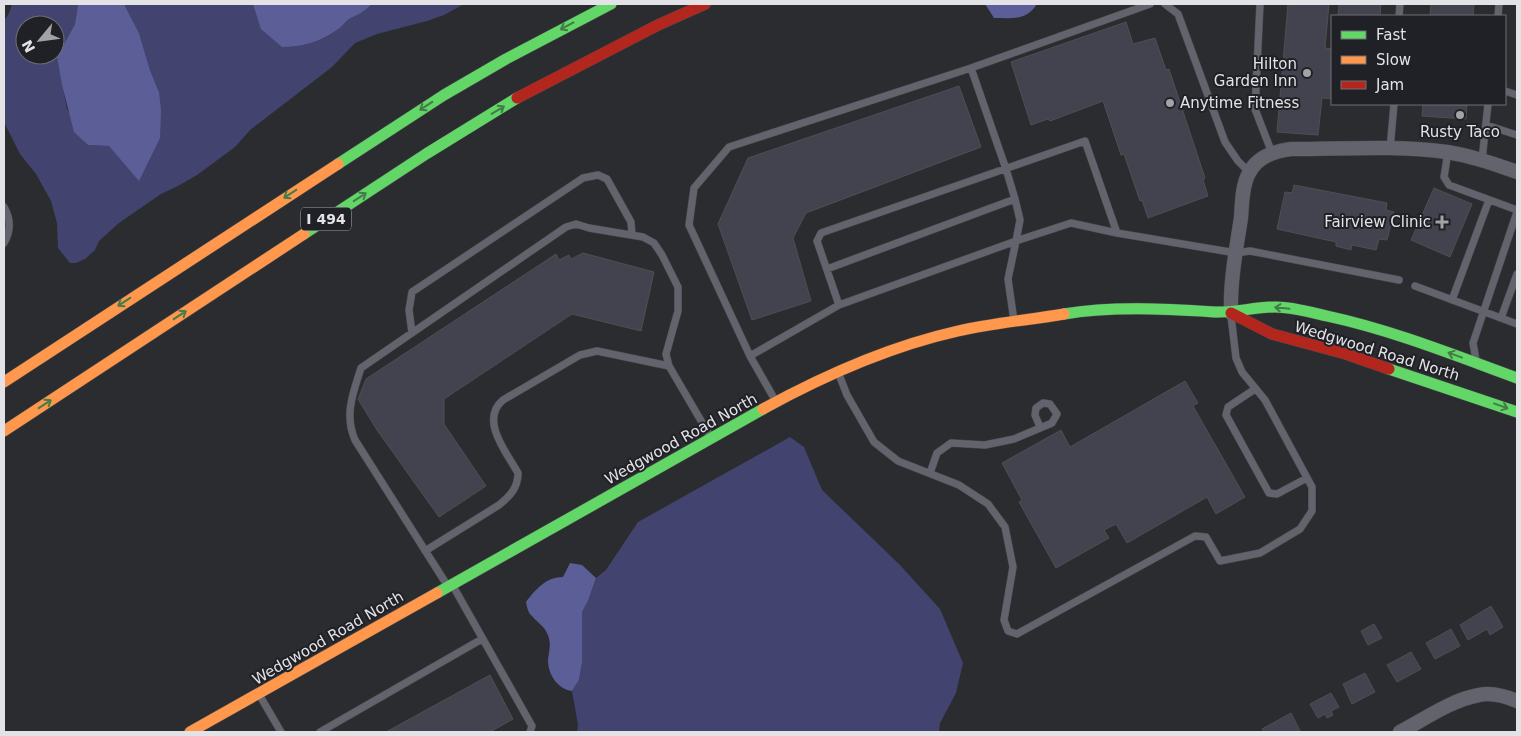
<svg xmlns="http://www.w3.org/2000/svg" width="1521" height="736" font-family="'DejaVu Sans',sans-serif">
<rect width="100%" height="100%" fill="#2b2c30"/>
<path fill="#42436e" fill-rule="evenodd" d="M12,4H78L75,24L57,57L67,109L88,145L109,146L159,92L150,70L139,33L124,4H253L282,47C304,47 319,42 337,30C342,27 345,22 349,19C359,14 364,12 372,4H464L444,15L427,21L377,34L355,43L332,67L250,130L235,147L197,175L178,186L161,194L119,223L99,241L95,250L85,259L76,263H70L58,248L57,223L51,201L36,174L20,154L4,122V21L9,13ZM25,25H55V55H25Z
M790,437L804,447L822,490L900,565L940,609L963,663L956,693L940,723L939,732H577L578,725L572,691L579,680L582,663V612L588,601L596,578L606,570L638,522Z"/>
<path fill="#5c5f97" d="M78,4H124L139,33L150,70L159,92L161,110L160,138L139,181L109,146L88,145L74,132L62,85L57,57L75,24Z
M253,4H372C364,12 359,14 349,19C345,22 342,27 337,30C319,42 304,47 282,47L261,29Z
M985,4H1037C1026,21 1013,18 994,18Z
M570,563L582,565L596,578L588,601L582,612V663L579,680L572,691C558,689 548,675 548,660C549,650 552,643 547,633C544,626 537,622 532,616C528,613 527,607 526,602C536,589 546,577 563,577Z"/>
<path fill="#42434f" stroke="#4e4f52" d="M1288,4H1329L1325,48L1332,49V99L1322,98L1318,135L1277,132Z
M1339,4H1381L1380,16H1338Z
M1431,4H1474L1473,16H1430Z
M1126,22L1133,44L1155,38L1166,70L1169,69L1205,178L1203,180L1208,196L1148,218L1142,200L1140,201L1124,154L1121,155L1103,101L1050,121L1048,119L1031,125L1011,62Z
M959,86L981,147L806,213L793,238L811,301L752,320L718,224L748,158Z
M1423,104H1467L1466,119L1422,116Z
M1294,185L1387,203L1386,210L1394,212L1387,240L1379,239L1376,250L1352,245L1351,250L1336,246V242L1277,229L1285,192L1292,193Z
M1434,188L1472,204L1450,257L1411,240Z
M583,253L654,272L641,331L572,314L444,399V424L486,486L439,517L377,430L358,399L366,379L556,254L559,260L569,255L571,259Z
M1185,381L1198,403L1193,406L1245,497L1216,514L1207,497L1127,543L1116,524L1104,530L1109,538L1056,568L1019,502L1022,500L1002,463L1061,430L1070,447Z
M1491,606L1503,627L1490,635L1487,629L1468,640L1460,625Z
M1374,624L1382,638L1368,645L1361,631Z
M1451,629L1460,646L1435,659L1426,643Z
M1411,652L1421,669L1397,682L1387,665Z
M1365,673L1375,692L1352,704L1343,684Z
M490,675L513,719L490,732H386Z
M1331,693L1339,707L1331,711L1333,715L1327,718L1325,714L1318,718L1310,704Z
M1291,713L1300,731L1297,732H1264L1262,729Z"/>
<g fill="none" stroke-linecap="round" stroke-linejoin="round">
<g stroke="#494a4c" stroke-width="8">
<path id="lane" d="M1165,4L1178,14L1225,142L1238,161L1249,172
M1260,4L1255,109L1272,153
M1399,16L1400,4
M1498,16L1499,4
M1505,91L1517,95
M1486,125L1517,135
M1390,149L1394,104
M1448,152L1444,177L1449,185L1517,210
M1482,160L1488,104
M4,207C11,219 11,231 4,243
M827,269L1015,199
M1415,286L1517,324
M1452,300L1489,200
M839,305L817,241L821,233L1085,141L1117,233
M1501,318L1517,274
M1014,321L1008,279L1016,241L1071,223L1117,233L1236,253L1250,251L1399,280
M412,333L409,310L412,292L583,178L598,175L607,179L631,222L632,235
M750,356L839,305L1016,241L1020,220L1015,199L1006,169L971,68L1150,4
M1476,360L1473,343L1517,212
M838,372L847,395L874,442L898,461L959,485L988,504L1005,527L1013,567L1004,620L1008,631L1017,634L1195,536L1206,537L1220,561L1260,553L1300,529L1312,511V487L1265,400L1242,372L1236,358L1231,316
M1255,389L1228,407L1226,415L1269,493L1277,494L1307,478
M775,400L750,356L689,225L694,188L729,147L971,68
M930,473L937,453L951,443L985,445L1014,439L1052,423L1057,414L1050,404L1043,403L1036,408L1035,415L1040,427
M425,551L499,505C510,496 518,488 518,473C507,453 479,420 503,400L580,355L597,351L669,366
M447,585L355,440C344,415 353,393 361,368L566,227L576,224L589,228L643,237L654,243L662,255L678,287V311L666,354L669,366L710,436
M453,586L532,726L530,732
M260,696L281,732
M320,732L482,639"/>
</g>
<g stroke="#494a4c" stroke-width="15">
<path id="street" d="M1231,313C1230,281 1236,250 1241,218C1242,204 1242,185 1249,173C1257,157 1275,151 1291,149C1342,149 1396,145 1447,152C1472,156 1494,164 1517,172
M1400,732C1425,719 1451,700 1479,695C1491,692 1505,696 1517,701"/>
</g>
<g stroke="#494a4c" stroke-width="12">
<path id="fast" d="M338,164L444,95L506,59L611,4
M304,234L426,154L517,98
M1064,314C1114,306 1164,309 1215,312C1235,313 1254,307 1275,307C1292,307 1310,312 1327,316C1392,330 1454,355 1517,378
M1389,369L1517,412
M437,593L763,409"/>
</g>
<g stroke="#494a4c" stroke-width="12">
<path id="slow" d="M4,382L338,164
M763,409C823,376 891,346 958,331C992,323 1029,320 1064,314
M4,431L304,234
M190,732L437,593"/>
</g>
<g stroke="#494a4c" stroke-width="12">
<path id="jam" d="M517,98L658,25L705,4
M1231,313L1272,334L1346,354L1389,369"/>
</g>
<use href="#lane" stroke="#62636c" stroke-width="7"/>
<use href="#street" stroke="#62636c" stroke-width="14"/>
<use href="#fast" stroke="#63d668" stroke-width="11"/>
<use href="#slow" stroke="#ff974d" stroke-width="11"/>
<use href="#jam" stroke="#b3261e" stroke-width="11"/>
</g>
<defs><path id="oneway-shaft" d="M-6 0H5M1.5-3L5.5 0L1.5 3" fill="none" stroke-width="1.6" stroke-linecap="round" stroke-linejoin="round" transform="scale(1.25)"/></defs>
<g stroke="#427c48">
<use href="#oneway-shaft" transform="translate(567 26) rotate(152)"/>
<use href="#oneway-shaft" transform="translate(426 106) rotate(147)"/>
<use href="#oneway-shaft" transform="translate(498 110) rotate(-31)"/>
<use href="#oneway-shaft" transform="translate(290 194) rotate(147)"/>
<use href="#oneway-shaft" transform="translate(360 197) rotate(-33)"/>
<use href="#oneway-shaft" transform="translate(124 302) rotate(147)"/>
<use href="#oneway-shaft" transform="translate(1282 308) rotate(-174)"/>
<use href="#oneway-shaft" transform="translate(180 315) rotate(-33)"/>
<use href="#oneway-shaft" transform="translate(1455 355) rotate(-160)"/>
<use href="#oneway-shaft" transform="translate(45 404) rotate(-33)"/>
<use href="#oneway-shaft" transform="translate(1501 406) rotate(20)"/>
</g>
<g fill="#a3a3a7" stroke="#202127" stroke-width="2">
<circle cx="1307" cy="73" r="5"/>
<circle cx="1170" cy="103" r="5"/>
<circle cx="1460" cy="115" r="5"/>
<path d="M1439.5 214.5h5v5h5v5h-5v5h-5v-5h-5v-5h5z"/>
</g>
<g text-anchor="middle" stroke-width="4" stroke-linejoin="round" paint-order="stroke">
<rect fill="#202127" stroke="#a8a9ad" stroke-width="1" x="301" y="207.5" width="50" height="23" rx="4"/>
<g font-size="14" font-weight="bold" fill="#e3e3e7">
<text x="326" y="224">I 494</text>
</g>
<g font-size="15" fill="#e3e3e7" stroke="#202127" text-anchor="end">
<text x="1297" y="69">Hilton<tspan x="1297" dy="17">Garden Inn</tspan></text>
<text x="1180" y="108" text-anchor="start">Anytime Fitness</text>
<text x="1460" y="137" text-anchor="middle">Rusty Taco</text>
<text x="1431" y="227">Fairview Clinic</text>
</g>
<g font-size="15" fill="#e3e3e7" stroke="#202127">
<text transform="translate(1377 351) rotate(17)" y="5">Wedgwood Road North</text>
<text transform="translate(681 439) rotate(-29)" y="5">Wedgwood Road North</text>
<text transform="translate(328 638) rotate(-30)" y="5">Wedgwood Road North</text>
</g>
</g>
<rect width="1521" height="736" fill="none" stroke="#e3e3e7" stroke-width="10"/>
<rect x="1331" y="15" width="175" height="90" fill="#202127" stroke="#6e6f74"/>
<rect x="1341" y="31" width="25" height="8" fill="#63d668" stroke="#6e6f74"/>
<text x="1376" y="40" font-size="15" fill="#e3e3e7">Fast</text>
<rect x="1341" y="56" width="25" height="8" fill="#ff974d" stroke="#6e6f74"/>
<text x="1376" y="65" font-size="15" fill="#e3e3e7">Slow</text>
<rect x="1341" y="81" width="25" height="8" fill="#b3261e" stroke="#6e6f74"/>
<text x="1376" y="90" font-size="15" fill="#e3e3e7">Jam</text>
<g transform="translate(40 40) rotate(241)"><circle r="24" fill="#202127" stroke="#6e6f74"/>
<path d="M0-4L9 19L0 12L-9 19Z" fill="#a3a3a7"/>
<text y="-8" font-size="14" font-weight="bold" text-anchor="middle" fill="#e3e3e7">N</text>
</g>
</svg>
